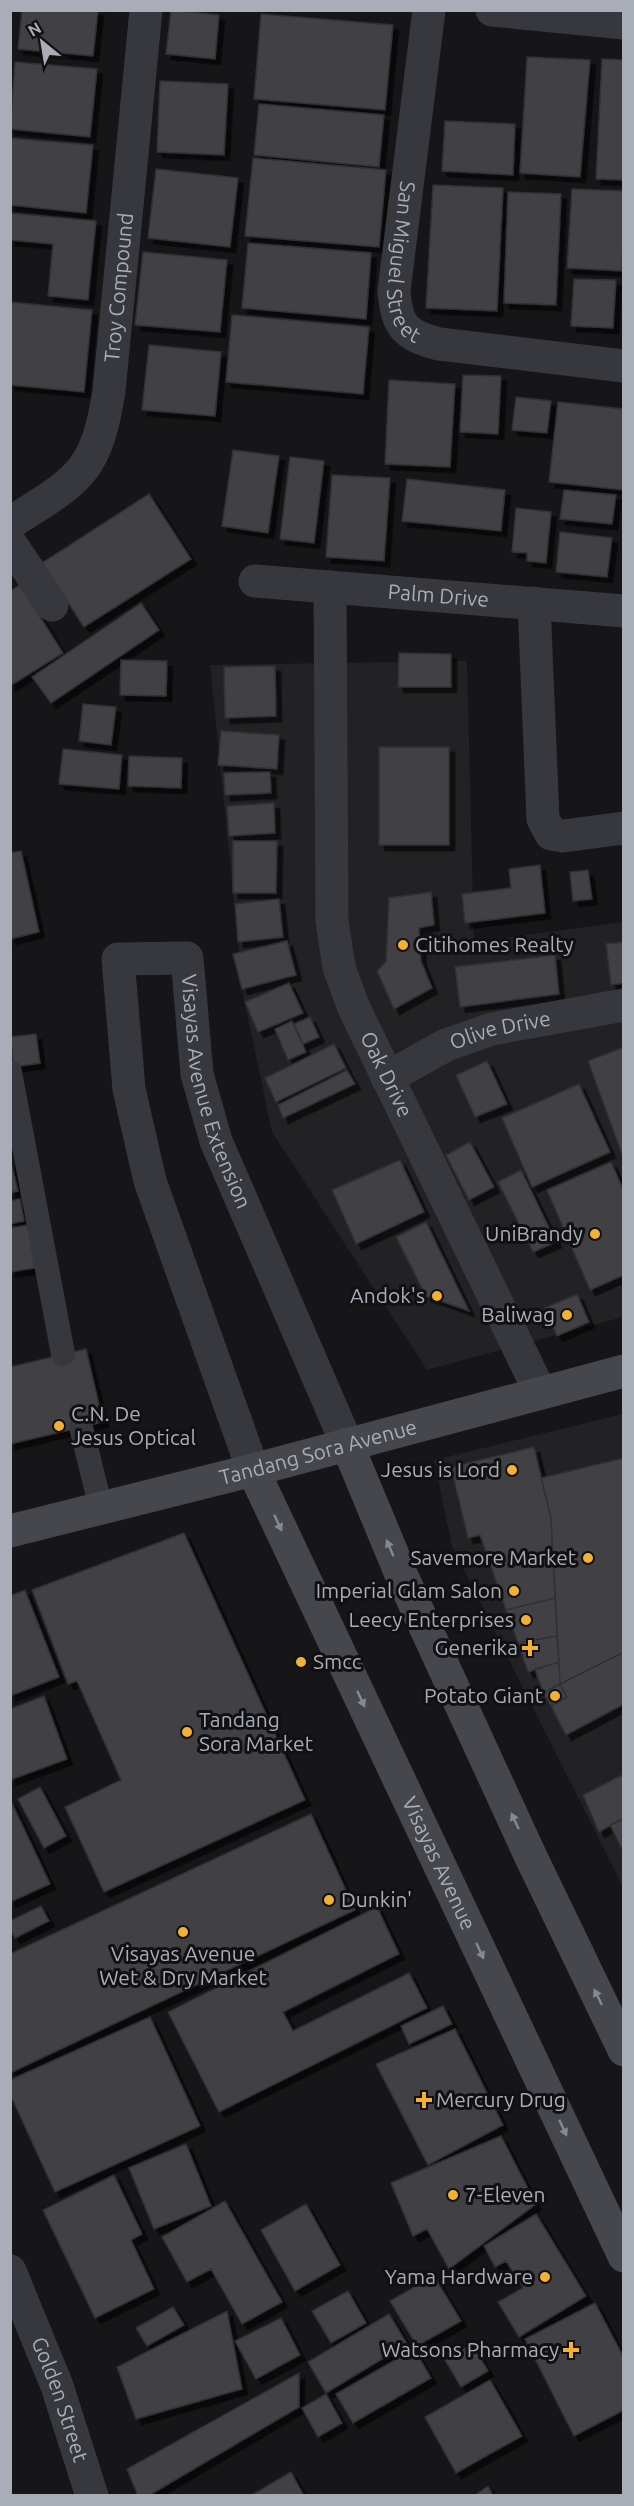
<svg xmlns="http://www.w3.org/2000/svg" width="634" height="2506" font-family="Ubuntu,sans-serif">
<defs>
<filter id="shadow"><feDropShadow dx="5.5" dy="5.5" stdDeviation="0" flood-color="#0009"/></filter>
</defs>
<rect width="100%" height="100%" fill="#161618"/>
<path fill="#222225" d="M467,661L474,942L623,922V1317L427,1370L272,1132L244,999L210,665Z
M623,1414V1887L452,1546L434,1460Z"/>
<path fill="#404145" stroke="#303034" stroke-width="1.5" filter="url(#shadow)" d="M22,10H98L93,56L18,49Z
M171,10L219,15L215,59L166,54Z
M261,14L393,25L385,110L254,99Z
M527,57L590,60L580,177L520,173Z
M602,59L624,60V180L596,179Z
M15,62L97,69L90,137L10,129Z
M160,81L228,84L224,155L157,152Z
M259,104L384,115L379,167L254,155Z
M445,121L515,124L513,175L442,171Z
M10,138L93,145L86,213L10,205Z
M253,158L386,170L379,247L245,236Z
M156,169L238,178L230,247L148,238Z
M433,185L503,188L497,311L426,308Z
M572,189L624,191L622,271L567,268Z
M508,192L561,194L556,305L504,303Z
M10,213L96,221L88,300L48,296L53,244L10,240Z
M248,243L371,253L366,319L242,308Z
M143,252L227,260L220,332L135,325Z
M574,279L616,280L613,328L571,326Z
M10,302L92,310L84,392L10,385Z
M232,315L369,327L363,394L226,382Z
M149,345L221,352L215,416L142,410Z
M463,375L501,376L498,434L460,432Z
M389,380L455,384L450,467L385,464Z
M516,397L551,401L547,433L512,430Z
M558,402L624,409V490L549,482Z
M233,450L279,456L268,533L222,526Z
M290,457L324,461L314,543L280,539Z
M332,475L390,478L384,561L326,557Z
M407,479L505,490L501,531L402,521Z
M564,490L616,495L612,524L560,519Z
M149,494L191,559L84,627L42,563Z
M516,508L551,512L546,563L527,561V553L512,552Z
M560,532L612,538L607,577L556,572Z
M20,585L63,653L10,686V591Z
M141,603L159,630L51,703L32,677Z
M399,653L451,654V687H398Z
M121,660L167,661L166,696L120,695Z
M275,666L276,716L225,718L224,667Z
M83,704L116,707L111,745L79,741Z
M221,731L279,735L277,769L218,765Z
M379,747H449V845H379Z
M63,749L122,755L119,789L59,784Z
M129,756L182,758L181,788L128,786Z
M270,772L271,793L225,795L224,773Z
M274,803L275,833L229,836L227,806Z
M233,841H277L276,893H233Z
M21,851L39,932L10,939V853Z
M540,865L545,913L465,923L462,894L511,888L509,869Z
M588,870L592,899L573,901L570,872Z
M431,892L434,925L419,928L421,961L432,988L394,1009L377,971L386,962L389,898Z
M279,899L283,937L238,942L235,904Z
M287,941L296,975L242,989L233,954Z
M624,942V983L611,985L606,944Z
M555,955L559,994L460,1007L455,967Z
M289,983L303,1013L258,1032L245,1002Z
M310,1017L319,1037L303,1044L294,1024Z
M292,1021L306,1052L288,1060L275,1029Z
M36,1034L40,1063L14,1067L10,1037Z
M334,1044L346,1068L276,1102L265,1078Z
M624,1047V1153L622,1154L588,1061Z
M487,1061L507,1104L475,1117L456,1075Z
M347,1070L355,1084L283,1118L278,1105Z
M579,1084L610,1152L532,1187L502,1118Z
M470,1142L494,1187L469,1200L446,1155Z
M10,1158L18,1191L10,1193Z
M400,1160L424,1212L356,1244L332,1190Z
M611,1162L624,1192V1275L590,1290L547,1190Z
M521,1170L556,1242L533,1252L498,1182Z
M20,1199L24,1221L10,1224V1201Z
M426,1222L469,1311L426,1296L396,1237Z
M28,1225L35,1268L10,1272V1228Z
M577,1294L589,1322L557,1336L545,1308Z
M86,1349L103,1422L10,1444V1367Z
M534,1447L551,1518L555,1598L506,1610L480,1535L468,1538L451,1467Z
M624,1458V1652L560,1684L551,1518L541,1478Z
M184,1533L305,1800L104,1892L65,1807L121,1780L77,1681L68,1684L32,1590Z
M25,1590L59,1677L10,1696V1596Z
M555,1598L557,1636L518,1643L506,1610Z
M557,1636L559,1662L528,1672L518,1643Z
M624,1652V1704L566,1735L551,1706L567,1697L560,1684Z
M559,1662L560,1684L543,1693L535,1669Z
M560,1684L567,1697L551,1706L543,1693Z
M44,1696L67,1759L10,1780V1709Z
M624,1774V1818L599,1832L583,1795Z
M40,1787L66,1836L44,1848L18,1799Z
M10,1799L50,1884L10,1902Z
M311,1814L355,1910L10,2073V1954Z
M624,1818V1853L610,1825Z
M41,1906L49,1921L15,1938L10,1929V1921Z
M377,1907L399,1954L283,2012L293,2031L409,1973L427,2008L219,2112L168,2012Z
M443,2006L452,2024L409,2044L401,2026Z
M150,2017L200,2126L55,2192L10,2094V2080Z
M455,2029L503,2125L428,2165L376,2064Z
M501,2136L536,2204L449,2269L427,2229L413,2236L391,2183Z
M186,2144L211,2206L154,2229L129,2168Z
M114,2175L142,2234L131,2240L154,2289L95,2318L43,2210Z
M225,2201L282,2302L242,2324L211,2269L187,2282L162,2237Z
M306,2204L340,2265L295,2291L261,2230Z
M536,2214L586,2296L519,2337L498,2302L523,2288L506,2261L495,2267L484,2246Z
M434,2276L461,2321L417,2346L390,2301Z
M348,2291L366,2323L331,2343L312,2311Z
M595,2303L624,2358V2410L574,2436L525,2339Z
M173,2307L184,2325L147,2346L136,2328Z
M227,2311L242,2389L136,2419L117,2367Z
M389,2314L407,2344L326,2393L308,2362Z
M281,2318L300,2355L256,2379L235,2341Z
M472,2344L488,2371L461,2387L445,2360Z
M414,2349L431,2378L353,2423L336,2394Z
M299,2373V2407L148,2496H138L127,2469Z
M490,2380L522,2436L456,2473L425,2417Z
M326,2394L342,2423L318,2437L302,2408Z
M291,2472L304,2496H250Z
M488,2486L493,2496H474Z"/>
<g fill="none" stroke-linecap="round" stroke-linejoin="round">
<path stroke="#37383d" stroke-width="24" d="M10,1072L63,1354
M81,1427L101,1508"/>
<g stroke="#37383d" stroke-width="33">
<path id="s1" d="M429,10L394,291C397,327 405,335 439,344L624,366"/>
<path d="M492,10L624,23"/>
<path id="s2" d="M10,523C78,480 96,474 109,391L146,10"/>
<path d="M10,543L52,605"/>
<path id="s3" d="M255,581L624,611"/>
<path id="s4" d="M330,587L332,921L339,967L353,1006L540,1392"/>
<path d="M534,603L543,819L551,834L563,836L624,828"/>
<path id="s5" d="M387,1078L446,1045L492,1029L624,1005"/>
<path id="s6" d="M253,1470L150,1181L129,1089L118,959L187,958L197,1074L216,1141L347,1444"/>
<path id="s7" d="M10,2271L57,2386L92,2496"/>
</g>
<g stroke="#45474d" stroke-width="33">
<path d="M347,1444L400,1572L530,1855L624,2050"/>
<path id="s8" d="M253,1470L624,2256"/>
<path id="s9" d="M10,1531L253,1470L624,1371"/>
</g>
</g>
<defs><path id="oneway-solid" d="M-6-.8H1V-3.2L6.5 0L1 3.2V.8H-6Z" transform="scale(1.5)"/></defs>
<g fill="#858993">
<use href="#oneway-solid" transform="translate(278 1523) rotate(65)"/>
<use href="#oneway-solid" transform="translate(390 1548) rotate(-113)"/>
<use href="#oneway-solid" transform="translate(361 1699) rotate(65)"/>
<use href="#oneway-solid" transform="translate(515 1821) rotate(-115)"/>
<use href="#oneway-solid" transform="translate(480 1951) rotate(65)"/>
<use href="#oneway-solid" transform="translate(598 1997) rotate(-116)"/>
<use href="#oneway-solid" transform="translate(563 2128) rotate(65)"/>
</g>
<g fill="#f2b134" stroke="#111113" stroke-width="2">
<circle cx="403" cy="945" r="6"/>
<circle cx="595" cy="1234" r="6"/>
<circle cx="437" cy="1296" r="6"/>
<circle cx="567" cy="1315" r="6"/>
<circle cx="59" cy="1426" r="6"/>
<circle cx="512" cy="1470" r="6"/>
<circle cx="588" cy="1558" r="6"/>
<circle cx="514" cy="1591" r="6"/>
<circle cx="526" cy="1620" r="6"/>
<path d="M527 1639h6v6h6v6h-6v6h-6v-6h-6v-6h6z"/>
<circle cx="301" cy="1662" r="6"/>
<circle cx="555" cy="1696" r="6"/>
<circle cx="187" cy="1732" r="6"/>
<circle cx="329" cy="1900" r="6"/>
<circle cx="183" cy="1932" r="6"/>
<path d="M421 2091h6v6h6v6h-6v6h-6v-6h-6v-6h6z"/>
<circle cx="453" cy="2195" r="6"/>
<circle cx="545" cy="2277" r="6"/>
<path d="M568 2341h6v6h6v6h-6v6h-6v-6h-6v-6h6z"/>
</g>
<g text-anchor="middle" stroke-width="6" stroke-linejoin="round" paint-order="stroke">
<g font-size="21" fill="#a8adb8" stroke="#111113">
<text dy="7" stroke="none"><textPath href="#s1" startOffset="256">San Miguel Street</textPath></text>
<text dy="7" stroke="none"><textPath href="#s2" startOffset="278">Troy Compound</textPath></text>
<text dy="7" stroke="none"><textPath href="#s3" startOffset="184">Palm Drive</textPath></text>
<text dy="7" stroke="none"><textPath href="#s5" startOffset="124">Olive Drive</textPath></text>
<text dy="7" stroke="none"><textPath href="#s4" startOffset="498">Oak Drive</textPath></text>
<text dy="7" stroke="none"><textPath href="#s6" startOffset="738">Visayas Avenue Extension</textPath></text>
<text dy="7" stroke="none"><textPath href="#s9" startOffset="318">Tandang Sora Avenue</textPath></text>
<text dy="7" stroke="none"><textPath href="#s8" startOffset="435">Visayas Avenue</textPath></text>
<text dy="7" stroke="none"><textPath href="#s7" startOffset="138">Golden Street</textPath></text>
</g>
<g font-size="21" fill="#a8adb8" stroke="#111113" text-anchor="end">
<text x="415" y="952" text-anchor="start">Citihomes Realty</text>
<text x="583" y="1241">UniBrandy</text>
<text x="425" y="1303">Andok's</text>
<text x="555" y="1322">Baliwag</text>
<text x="71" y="1421" text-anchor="start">C.N. De<tspan x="71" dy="24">Jesus Optical</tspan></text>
<text x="500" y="1477">Jesus is Lord</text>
<text x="576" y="1565">Savemore Market</text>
<text x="502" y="1598">Imperial Glam Salon</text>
<text x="514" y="1627">Leecy Enterprises</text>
<text x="518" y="1655">Generika</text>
<text x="313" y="1669" text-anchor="start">Smcc</text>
<text x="543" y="1703">Potato Giant</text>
<text x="199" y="1727" text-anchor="start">Tandang<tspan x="199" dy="24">Sora Market</tspan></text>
<text x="341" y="1907" text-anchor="start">Dunkin'</text>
<text x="183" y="1961" text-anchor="middle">Visayas Avenue<tspan x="183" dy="24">Wet &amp; Dry Market</tspan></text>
<text x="436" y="2107" text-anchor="start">Mercury Drug</text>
<text x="465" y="2202" text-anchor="start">7-Eleven</text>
<text x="533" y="2284">Yama Hardware</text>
<text x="559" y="2357">Watsons Pharmacy</text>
</g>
</g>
<rect width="634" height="2506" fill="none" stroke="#a8adb8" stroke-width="24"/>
<g transform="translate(42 42) rotate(330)" stroke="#111113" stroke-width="4.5" paint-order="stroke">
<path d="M0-4.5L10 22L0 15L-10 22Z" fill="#a8adb8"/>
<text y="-9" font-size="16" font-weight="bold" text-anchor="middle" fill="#a8adb8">N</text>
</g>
</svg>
